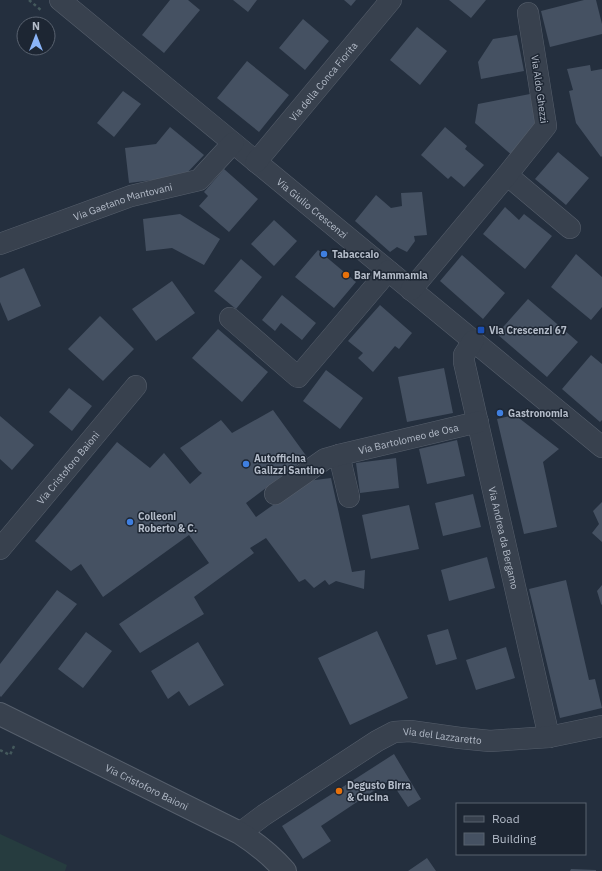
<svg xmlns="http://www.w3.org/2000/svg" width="602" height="871" font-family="'IBM Plex Sans',sans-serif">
<rect width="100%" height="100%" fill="#242f3e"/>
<path fill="#263c3f" d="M0,834L67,865L65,871H0Z"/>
<path fill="#455162" d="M170,0H188L200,10L164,53L142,35Z
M233,0H257L248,12Z
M344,0H356L351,6Z
M449,0H486L471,18Z
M584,0H596L602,24V34L550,47L541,11Z
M303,19L329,41L305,70L279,48Z
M417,27L447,51L420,85L390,60Z
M517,35L524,71L481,79L478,62L493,39Z
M247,61L289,95L259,132L217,98Z
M590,65L591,71L602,69V156L601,157L576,123L569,91L573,90L567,69Z
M123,91L141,104L114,137L97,123Z
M530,94L537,130L513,156L475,123L478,104Z
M170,127L204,155L184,176L129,183L125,148L156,144Z
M445,127L467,146L465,149L484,165L464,187L451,176L448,179L421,155Z
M558,152L589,178L566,205L535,179Z
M224,169L258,199L229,232L199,206L208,196L204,192Z
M422,192L427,235L414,236L415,241L407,252L397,247L390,252L355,221L376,195L391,208L402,206L401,193Z
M505,207L519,220L524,214L552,236L525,269L483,234Z
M180,214L220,239L204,265L172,248L146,251L143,219Z
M274,220L297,241L274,266L251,244Z
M318,250L356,282L334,308L295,277Z
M576,254L602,277V307L591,320L551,287Z
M462,255L505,293L483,319L440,281Z
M241,259L262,277L236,309L214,291Z
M24,268L41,306L8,321L0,302V278Z
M172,281L195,313L156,341L132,309Z
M282,295L316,323L302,340L281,323L275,331L262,320Z
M528,299L578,342L547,377L497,334Z
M380,305L412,333L399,349L395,346L373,372L358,358L363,353L348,341Z
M100,316L134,349L103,381L68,349Z
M218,329L268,372L242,402L192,358Z
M591,355L602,364V420L600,422L562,389Z
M444,368L453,413L407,422L398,377Z
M326,370L363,398L340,429L303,401Z
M69,388L92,406L72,431L49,412Z
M273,410L307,457L246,503L256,517L307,481L331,478L352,572L365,570L364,589L336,581L329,585L325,580L314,588L305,579L299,582L266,538L250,548L254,553L194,597L204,614L140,653L119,624L209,563L189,535L103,597L81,564L71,571L35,541L117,442L150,468L164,453L190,484L202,473L199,471L180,448L221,420L232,433Z
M515,415L559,449L543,462L557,527L524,534L497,419Z
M0,416L34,445L12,470L0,459Z
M457,440L465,476L427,484L419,449Z
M396,458L399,488L360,493L356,463Z
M473,494L481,527L443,536L435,503Z
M602,502V542L592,533L599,524L593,511Z
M409,505L419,549L371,559L362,515Z
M487,557L495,588L449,601L441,570Z
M566,580L589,680L595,679L602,708L560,718L529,589Z
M602,585V605L601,604L597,591Z
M57,590L77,604L1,697L0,696V664Z
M448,629L457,659L436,665L427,635Z
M377,631L408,698L350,725L318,658Z
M86,632L112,651L83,688L58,669Z
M198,642L224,685L189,706L179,691L168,699L151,671Z
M506,647L515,678L476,690L466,660Z
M394,754L421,799L408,807L390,780L321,826L331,841L303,859L282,826Z
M427,858L436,871H408Z
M571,869L596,870V871H570Z"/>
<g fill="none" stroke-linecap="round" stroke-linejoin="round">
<g stroke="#565f6c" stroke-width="22">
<g id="minor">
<path id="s1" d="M60,0L602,447"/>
<path id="s2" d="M256,162L391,0"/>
<path d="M507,175L570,228"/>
<path id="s3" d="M0,244L131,196L199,180L233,143"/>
<path d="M411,290L507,175L546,126L528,13"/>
<path d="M230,318L298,377L388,271"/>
<path id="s4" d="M473,341L464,355V362L549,737"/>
<path d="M339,455L349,497"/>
<path id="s5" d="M275,494L325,459L339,455L478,422"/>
<path id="s6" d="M0,549L136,386"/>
<path id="s7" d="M240,833L264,815L377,741L394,732L410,731L460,738L490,741L549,737L602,726"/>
</g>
</g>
<g stroke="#565f6c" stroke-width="24">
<g id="tertiary">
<path id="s8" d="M0,714L240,833C257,844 272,856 285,871"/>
</g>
</g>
<path stroke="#44595c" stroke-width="2.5" stroke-dasharray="3 3" stroke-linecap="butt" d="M29,0L42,11
M0,750L10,755L15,744"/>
<use href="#minor" stroke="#38414e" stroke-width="21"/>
<use href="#tertiary" stroke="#38414e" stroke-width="22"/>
</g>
<g fill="#3f7fe0" stroke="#1d2633" stroke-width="1.5">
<circle cx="324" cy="254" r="4"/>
<circle cx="500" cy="413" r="4"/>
<circle cx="246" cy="464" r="4"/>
<circle cx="130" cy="522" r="4"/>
</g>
<g fill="#e8710a" stroke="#1d2633" stroke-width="1.5">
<circle cx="346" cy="275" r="4"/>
<circle cx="339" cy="791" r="4"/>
</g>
<rect fill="#1a4fb4" stroke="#1d2633" stroke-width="1.5" x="477" y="326" width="8" height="8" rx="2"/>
<g text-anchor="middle" stroke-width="3" stroke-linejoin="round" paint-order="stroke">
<g font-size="10" fill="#b4bcc9" stroke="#1d2633">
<text dy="4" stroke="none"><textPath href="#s2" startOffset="105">Via della Conca Fiorita</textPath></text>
<text transform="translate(540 89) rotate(82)" y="4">Via Aldo Ghezzi</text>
<text dy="4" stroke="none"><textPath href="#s3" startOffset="130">Via Gaetano Mantovani</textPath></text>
<text dy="4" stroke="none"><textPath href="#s1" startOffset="327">Via Giulio Crescenzi</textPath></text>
<text dy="4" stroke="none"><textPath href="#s5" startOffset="147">Via Bartolomeo de Osa</textPath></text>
<text dy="4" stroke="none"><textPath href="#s6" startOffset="106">Via Cristoforo Baioni</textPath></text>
<text dy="4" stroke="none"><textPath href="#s4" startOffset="204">Via Andrea da Bergamo</textPath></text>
<text dy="4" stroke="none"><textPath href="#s7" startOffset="233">Via del Lazzaretto</textPath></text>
<text dy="4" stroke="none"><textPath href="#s8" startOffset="164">Via Cristoforo Baioni</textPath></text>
</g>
<g font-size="10" font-weight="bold" fill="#b4bcc9" stroke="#1d2633" text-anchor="start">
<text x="332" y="258">Tabaccaio</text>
<text x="354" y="279">Bar Mammamia</text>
<text x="489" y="334">Via Crescenzi 67</text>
<text x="508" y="417">Gastronomia</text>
<text x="254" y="462">Autofficina<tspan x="254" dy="12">Galizzi Santino</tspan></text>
<text x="138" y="520">Colleoni<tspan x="138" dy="12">Roberto &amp; C.</tspan></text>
<text x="347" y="789">Degusto Birra<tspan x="347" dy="12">&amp; Cucina</tspan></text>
</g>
</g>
<rect x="456" y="803" width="130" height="52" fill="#1d2633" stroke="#59626f"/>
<rect x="464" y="816" width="20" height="6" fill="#38414e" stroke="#59626f"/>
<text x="492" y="823" font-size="12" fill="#b4bcc9">Road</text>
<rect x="464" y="833" width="20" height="12" fill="#455162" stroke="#59626f"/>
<text x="492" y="843" font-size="12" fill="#b4bcc9">Building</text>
<g transform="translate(36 36)"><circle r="19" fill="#1d2633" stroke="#59626f"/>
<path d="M0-3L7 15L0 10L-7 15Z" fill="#8ab4f8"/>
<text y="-6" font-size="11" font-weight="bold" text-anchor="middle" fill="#b4bcc9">N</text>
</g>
</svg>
